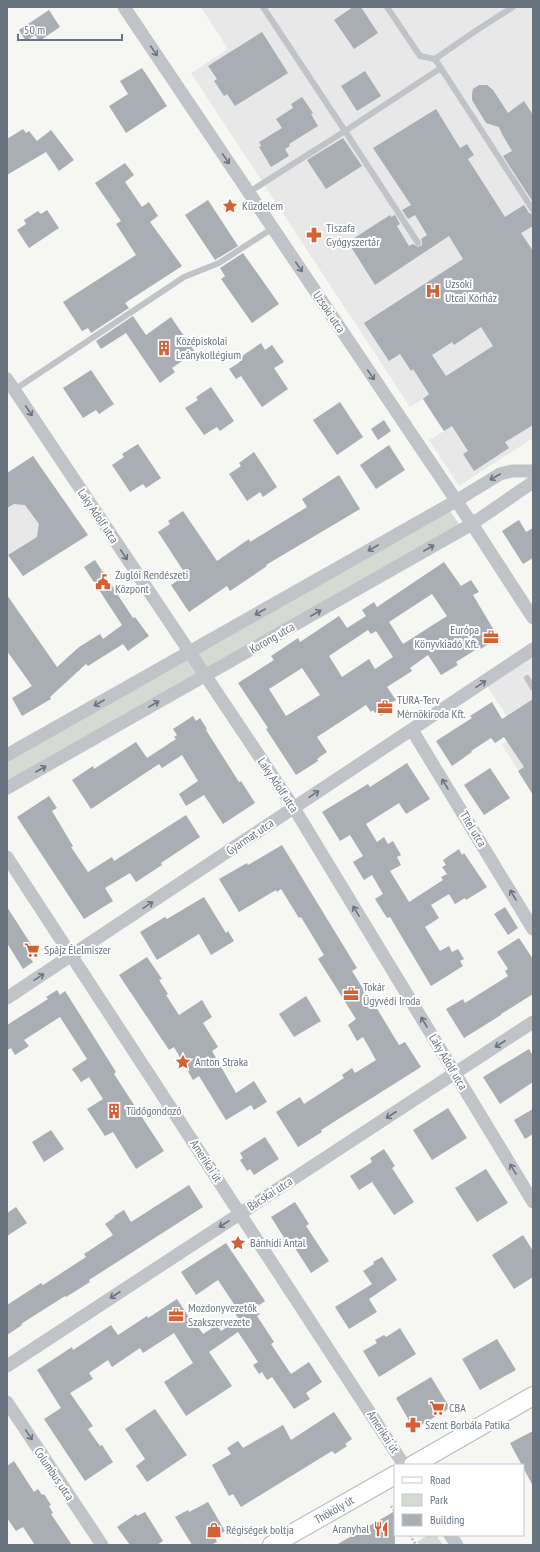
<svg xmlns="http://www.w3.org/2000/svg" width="540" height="1552" font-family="'PT Sans Narrow',sans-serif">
<rect width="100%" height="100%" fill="#f6f6f3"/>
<path fill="#e7e8e7" d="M201,7H530L533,12V438L459,486L429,440L444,431L432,414L423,399L410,407L191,73L228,49Z
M33,456L88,535L23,576L7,553V473Z
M533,649V794L502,744L519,734L484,682Z"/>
<path fill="#d5dbd3" d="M450,511L459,524L7,782V762Z
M428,1535H436L443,1545H420L417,1542Z"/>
<path fill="#a8aeb3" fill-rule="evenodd" d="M353,7H361L378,33L354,49L334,20Z
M49,10L60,27L39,41L35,35L26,41L19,30Z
M262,32L288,73L235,106L227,94L224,96L214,81L217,79L208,66Z
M142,68L167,106L126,133L109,106L128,94L120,81Z
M365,71L381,96L357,111L341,86Z
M479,85H487L493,90L508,113L524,101L533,115V202L503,156L512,151L502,134L499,127L486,123L472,100V94L473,89Z
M302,97L313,113L311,114L318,126L289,144L290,146L285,149L289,156L271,167L259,147L261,146L259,142L282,128L276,119L293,108L291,104Z
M436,109L460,148L467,144L474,155L468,159L505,217L524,205L529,213L533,214V226L521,233L533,251V425L505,442L509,448L474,471L463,454L468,451L452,426L444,431L423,399L429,394L413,369L411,371L400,354L389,361L364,323L463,259L449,236L375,285L348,242L390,215L391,217L395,215L400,224L397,226L409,246L413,244L418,247L422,245V242L421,239L427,235L415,215L408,219L402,210L411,205L373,148ZM481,327L493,346L446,376L432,355L452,342L454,345Z
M23,129L26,133L29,131L37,141L51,130L74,160L59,171L46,152L7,175V139Z
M343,138L362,166L326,189L307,160Z
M125,163L134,175L125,182L142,207L149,202L158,216L150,222L182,266L125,303L129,308L91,333L88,328L82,331L63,302L136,255L116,224L121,221L95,183Z
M208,200L238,246L215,260L185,215Z
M47,210L59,228L29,248L17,230L26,224L24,220L38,211L41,214Z
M243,253L279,304L252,323L221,279L225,276L220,268Z
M133,316L146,335L171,317L195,352L172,368L175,372L160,383L126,333L101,349L96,341Z
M261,343L265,350L272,345L284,362L274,368L288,389L262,407L241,376L236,379L229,369L240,362L238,359Z
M91,370L114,404L99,414L96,410L83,418L63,388Z
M211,387L234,421L220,431L217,427L204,435L185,408L198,400L196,397Z
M340,402L363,437L337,455L313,420Z
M384,420L391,431L378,440L371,429Z
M138,444L161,478L146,488L143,484L130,492L112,465L124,457L122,454Z
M389,445L405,470L376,489L360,465Z
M254,452L277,487L263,497L260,492L247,501L229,474L241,466L239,463Z
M33,456L88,535L23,576L8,555L37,537L39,524L25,505L14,504L7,508V473Z
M339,475L360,509L266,565L267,566L230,591L227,586L189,612L171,585L186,575L158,532L170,524L168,521L183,511L217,561L249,539L250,542L307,507L302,499Z
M519,520L526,532L533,528V558L523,564L502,531Z
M95,560L133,618L135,617L149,636L128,651L123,644L88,666L86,664L50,697L51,699L22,716L12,698L32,686L7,651V595L57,667L79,647L100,634L103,639L122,625L84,567Z
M444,562L461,586L471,580L479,592L473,595L498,637L481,649L480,647L456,662L458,665L441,675L428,655L410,668L412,671L387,687L396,700L391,703L394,708L381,716L378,711L375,713L373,710L371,712L366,705L317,737L327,752L317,759L318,761L296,775L266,729L268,728L238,683L274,660L271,656L298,638L300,642L339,616L347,628L366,616L362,610L374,602L377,607ZM432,594L447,616L403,644L389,622ZM368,630L371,634L376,631L393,657L375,669L369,659L342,677L329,656ZM302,668L320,695L286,716L269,689Z
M533,699V795L518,771L524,767L504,737L495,743L491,738L471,751L472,752L452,766L436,741L472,718L470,716L492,702L502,719Z
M193,716L196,721L200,718L207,729L206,730L239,782L241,781L255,803L223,824L204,795L186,806L179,794L198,781L182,755L162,768L159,764L91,809L72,780L93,766L94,769L136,742L147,758L176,739L174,737L177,735L173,729Z
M407,763L430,799L406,814L399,803L366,824L377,842L384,837L388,844L393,841L401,855L397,857L401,865L390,871L409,902L443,880L441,877L447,874L442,867L446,865L443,860L459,849L462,855L464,853L487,887L466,900L465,898L455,904L449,894L431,905L439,918L425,927L440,951L449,946L452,952L458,949L464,959L460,961L463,966L431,986L390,917L387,918L375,899L383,894L372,875L364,880L353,862L363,856L350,835L340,841L322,812L368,784L370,787Z
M490,768L510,798L484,815L464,785Z
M49,796L57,808L52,811L73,846L71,847L88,872L112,857L114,861L186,815L200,837L161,863L162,865L136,882L130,873L105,888L113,901L84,919L17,817Z
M282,845L357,968L352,971L375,1008L376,1007L399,1045L405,1042L421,1067L321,1130L322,1132L298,1147L276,1112L300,1097L304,1104L344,1078L342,1075L352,1068L355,1073L376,1060L363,1037L357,1041L348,1025L356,1019L318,959L324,955L301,917L299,918L281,889L277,892L276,890L239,912L219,879L247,863L248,865Z
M204,897L226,933L228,931L234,941L211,955L199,934L157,960L140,932L165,917L167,919Z
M7,907L36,952L29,956L33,962L23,969L7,943Z
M505,907L518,928L508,935L494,914Z
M519,938L533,959V994L501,1014V1015L464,1038L446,1009L463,999L465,1003L508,976L505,971L508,969L497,952Z
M147,957L162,979L159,980L168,994L166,995L179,1015L202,1000L212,1017L203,1023L218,1047L212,1051L236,1093L254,1081L267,1102L254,1110L251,1105L226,1120L199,1076L193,1080L174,1047L169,1050L119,975Z
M57,990L60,995L65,991L116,1072L114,1074L164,1151L136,1169L113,1132L105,1136L87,1109L103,1099L89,1077L81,1082L72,1069L87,1059L60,1017L24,1040L29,1046L15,1055L11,1048L7,1050V1025L48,999L46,997Z
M306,996L321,1021L294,1037L279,1014Z
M529,1049L533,1056V1082L500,1104L483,1077Z
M448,1108L467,1138L432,1160L413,1130Z
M533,1109V1134L525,1139L514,1120Z
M51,1130L64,1149L44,1162L32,1142Z
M265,1137L279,1159L254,1175L250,1169L247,1171L240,1160L243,1158L240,1153Z
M384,1149L395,1166L392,1168L414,1202L394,1215L372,1182L359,1190L350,1176L372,1162L370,1158Z
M486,1169L508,1203L477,1222L455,1188Z
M189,1185L203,1207L89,1280L90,1282L66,1297L65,1296L21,1324L22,1325L7,1335V1305L41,1283L43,1285L86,1257L84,1254L113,1235L105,1224L115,1217L114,1216L124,1210L131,1222Z
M295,1202L309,1224L306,1226L329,1261L311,1273L288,1237L285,1239L271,1217Z
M16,1207L27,1223L7,1236V1213Z
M523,1235L533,1251V1277L514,1289L492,1255Z
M226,1243L265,1301L255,1308L260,1314L257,1316L274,1342L271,1344L291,1374L309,1362L322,1382L306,1393L310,1399L294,1409L272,1377L267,1380L262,1372L259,1374L253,1365L258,1362L238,1332L209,1352L232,1386L186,1416L164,1382L193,1363L174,1333L143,1353L140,1348L112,1367L108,1360L89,1373L93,1379L70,1393L93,1426L88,1429L100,1446L102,1445L113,1462L85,1481L44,1419L61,1408L37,1370L72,1347L73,1350L111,1325L118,1335L147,1316L148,1318L177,1299L194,1325L196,1324L203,1334L217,1325L221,1331L239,1319L232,1309L236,1307L218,1280L196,1295L181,1272Z
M382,1257L397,1280L369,1299L377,1312L349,1329L335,1307L372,1284L363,1271L374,1264L373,1262Z
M400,1328L416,1354L379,1377L363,1351L377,1343L375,1340L384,1335L386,1337Z
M497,1339L516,1370L480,1390L462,1359Z
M431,1377L450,1408L414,1429L396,1398Z
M155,1409L187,1455L147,1482L136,1466L145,1459L125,1429Z
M334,1412L352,1439L345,1444L347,1446L335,1454L332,1451L241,1507L233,1494L229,1496L212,1465L231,1454L227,1448L238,1441L243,1448L283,1425L291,1440Z
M533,1431V1486L510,1443Z
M14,1461L34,1492L38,1489L42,1495L44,1494L51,1505L49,1506L53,1513L51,1514L72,1545H35L23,1527L16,1531L7,1518V1466Z
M208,1502L225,1531L215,1537L217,1542L211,1545H192L175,1517L188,1510L189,1512Z
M395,1511V1545H336Z
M145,1512L163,1541L157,1545H130L117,1527L136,1514L137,1516Z"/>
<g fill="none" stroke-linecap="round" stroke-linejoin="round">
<g stroke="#b3b7bb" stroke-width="20">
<path id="secondary" d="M413,1465L533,1396
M272,1545L395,1475"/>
</g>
<path stroke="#b8bbbd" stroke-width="2.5" stroke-dasharray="2 2" stroke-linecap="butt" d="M391,1506L395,1512
M410,1535L416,1545"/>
<path stroke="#c0c3c7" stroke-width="6" d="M263,7L345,131L441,68
M387,7L420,56L435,59
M513,7L477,30L435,59L533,210
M249,192L345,131L418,243
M14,390L184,277L219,263L273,228
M527,678L533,688"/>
<path stroke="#c0c3c7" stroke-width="13" d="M124,7L472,524L533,618
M7,379L294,808L533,1202
M412,730L533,929
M7,755L456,501L500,474L512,471H533
M7,788L472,524L533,482
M7,857L404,1465
M7,998L533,649
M7,1366L533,1022
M7,1402L102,1545
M450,1535L457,1545"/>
<use href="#secondary" stroke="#fff" stroke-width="18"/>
</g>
<defs><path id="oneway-shaft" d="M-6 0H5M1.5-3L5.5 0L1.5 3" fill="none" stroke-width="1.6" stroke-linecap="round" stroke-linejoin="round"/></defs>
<g stroke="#687581">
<use href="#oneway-shaft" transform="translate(154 51) rotate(56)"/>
<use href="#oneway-shaft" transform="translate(226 159) rotate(56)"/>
<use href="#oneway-shaft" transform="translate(299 267) rotate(56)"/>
<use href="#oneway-shaft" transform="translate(371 375) rotate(56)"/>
<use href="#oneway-shaft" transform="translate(29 411) rotate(56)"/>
<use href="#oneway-shaft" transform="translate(495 477) rotate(150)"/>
<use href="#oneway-shaft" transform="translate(373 548) rotate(150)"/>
<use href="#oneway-shaft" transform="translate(429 548) rotate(-30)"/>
<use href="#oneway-shaft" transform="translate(124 555) rotate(56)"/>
<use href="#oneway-shaft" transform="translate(260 612) rotate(150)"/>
<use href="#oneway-shaft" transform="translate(316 613) rotate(-30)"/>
<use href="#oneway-shaft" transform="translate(481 684) rotate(-34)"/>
<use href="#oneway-shaft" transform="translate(99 703) rotate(150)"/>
<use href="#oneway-shaft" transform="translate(154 704) rotate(-30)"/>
<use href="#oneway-shaft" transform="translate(41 769) rotate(-30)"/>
<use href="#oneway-shaft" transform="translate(445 784) rotate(-121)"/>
<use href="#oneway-shaft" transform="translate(314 794) rotate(-34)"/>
<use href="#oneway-shaft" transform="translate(513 895) rotate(-121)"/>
<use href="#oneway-shaft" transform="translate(148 905) rotate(-34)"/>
<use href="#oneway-shaft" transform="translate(356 911) rotate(-121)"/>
<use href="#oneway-shaft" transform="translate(39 977) rotate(-34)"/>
<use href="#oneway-shaft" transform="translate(424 1022) rotate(-121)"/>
<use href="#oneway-shaft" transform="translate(500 1044) rotate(147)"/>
<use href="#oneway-shaft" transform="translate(391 1115) rotate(147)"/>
<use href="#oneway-shaft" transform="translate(513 1169) rotate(-121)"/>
<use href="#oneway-shaft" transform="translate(224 1224) rotate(147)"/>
<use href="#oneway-shaft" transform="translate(115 1295) rotate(147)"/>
<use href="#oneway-shaft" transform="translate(29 1435) rotate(56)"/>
</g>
<defs>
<g id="sight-bare" transform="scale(1.2)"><path d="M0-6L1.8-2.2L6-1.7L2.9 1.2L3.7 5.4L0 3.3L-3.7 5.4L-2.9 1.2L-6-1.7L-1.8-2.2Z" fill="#d36136" stroke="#fff" stroke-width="2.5" paint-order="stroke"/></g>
<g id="pharmacy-bare" transform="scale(1.2)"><path d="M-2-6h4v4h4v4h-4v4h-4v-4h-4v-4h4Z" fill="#d36136" stroke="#fff" stroke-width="2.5" paint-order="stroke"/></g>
<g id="hospital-bare" transform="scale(1.2)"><path d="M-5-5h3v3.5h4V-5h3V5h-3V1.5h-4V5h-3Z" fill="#d36136" stroke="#fff" stroke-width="2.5" paint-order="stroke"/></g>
<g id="building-bare" transform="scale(1.2)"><path d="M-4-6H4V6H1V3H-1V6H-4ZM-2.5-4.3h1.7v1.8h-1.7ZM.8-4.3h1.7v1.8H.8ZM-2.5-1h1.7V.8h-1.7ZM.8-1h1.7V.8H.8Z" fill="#d36136" stroke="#fff" stroke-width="2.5" paint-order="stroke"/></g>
<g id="civic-bare" transform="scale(1.2)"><path d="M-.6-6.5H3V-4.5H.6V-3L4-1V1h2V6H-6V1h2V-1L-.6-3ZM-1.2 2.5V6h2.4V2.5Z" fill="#d36136" stroke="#fff" stroke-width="2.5" paint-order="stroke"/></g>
<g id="office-bare" transform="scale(1.2)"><path d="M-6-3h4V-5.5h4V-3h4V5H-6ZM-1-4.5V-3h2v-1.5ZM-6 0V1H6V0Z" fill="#d36136" stroke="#fff" stroke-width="2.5" paint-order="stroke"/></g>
<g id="supermarket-bare" transform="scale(1.2)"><path d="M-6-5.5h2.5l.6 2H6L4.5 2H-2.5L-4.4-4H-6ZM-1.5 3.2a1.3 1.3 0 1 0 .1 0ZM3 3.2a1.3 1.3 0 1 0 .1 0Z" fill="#d36136" stroke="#fff" stroke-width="2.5" paint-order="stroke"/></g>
<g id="restaurant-bare" transform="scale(1.2)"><path d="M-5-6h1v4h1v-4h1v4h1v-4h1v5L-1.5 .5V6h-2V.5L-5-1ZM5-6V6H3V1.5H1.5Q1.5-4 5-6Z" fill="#d36136" stroke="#fff" stroke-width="2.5" paint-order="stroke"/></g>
<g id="shop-bare" transform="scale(1.2)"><path d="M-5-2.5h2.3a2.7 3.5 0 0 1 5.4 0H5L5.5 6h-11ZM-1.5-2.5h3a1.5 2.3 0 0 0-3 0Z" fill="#d36136" stroke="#fff" stroke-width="2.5" paint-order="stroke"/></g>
</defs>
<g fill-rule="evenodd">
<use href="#sight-bare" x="230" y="206"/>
<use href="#pharmacy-bare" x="314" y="235"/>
<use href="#hospital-bare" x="433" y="291"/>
<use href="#building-bare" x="164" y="348"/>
<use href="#civic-bare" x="103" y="582"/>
<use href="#office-bare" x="491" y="637"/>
<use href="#office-bare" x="385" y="707"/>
<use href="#supermarket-bare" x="32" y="950"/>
<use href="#office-bare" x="351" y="994"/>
<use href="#sight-bare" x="183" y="1062"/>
<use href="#building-bare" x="114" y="1111"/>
<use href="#sight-bare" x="238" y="1243"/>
<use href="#office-bare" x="176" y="1315"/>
<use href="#supermarket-bare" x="437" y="1408"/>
<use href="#pharmacy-bare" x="413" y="1425"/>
<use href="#restaurant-bare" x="381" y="1529"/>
<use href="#shop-bare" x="214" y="1530"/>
</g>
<g text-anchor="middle" stroke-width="4" stroke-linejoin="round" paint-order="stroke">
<g font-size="12" fill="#687581" stroke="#fff" text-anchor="start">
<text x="242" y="210">Küzdelem</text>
<text x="326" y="232">Tiszafa<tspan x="326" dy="14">Gyógyszertár</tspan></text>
<text x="445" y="288">Uzsoki<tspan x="445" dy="14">Utcai Kórház</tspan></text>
<text x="176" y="345">Középiskolai<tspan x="176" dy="14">Leánykollégium</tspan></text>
<text x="115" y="579">Zuglói Rendészeti<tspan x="115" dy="14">Központ</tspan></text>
<text x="479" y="634" text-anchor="end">Európa<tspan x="479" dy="14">Könyvkiadó Kft.</tspan></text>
<text x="397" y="704">TURA-Terv<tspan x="397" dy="14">Mérnökiroda Kft.</tspan></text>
<text x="44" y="954">Spájz Élelmiszer</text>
<text x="363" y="991">Tokár<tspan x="363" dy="14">Ügyvédi Iroda</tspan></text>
<text x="195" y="1066">Anton Straka</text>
<text x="126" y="1115">Tüdőgondozó</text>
<text x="250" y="1247">Bánhídi Antal</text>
<text x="188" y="1312">Mozdonyvezetők<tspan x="188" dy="14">Szakszervezete</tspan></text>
<text x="449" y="1412">CBA</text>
<text x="425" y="1429">Szent Borbála Patika</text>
<text x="369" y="1533" text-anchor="end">Aranyhal</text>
<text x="226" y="1534">Régiségek boltja</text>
</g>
<g font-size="12" fill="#687581" stroke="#fff">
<text transform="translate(329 312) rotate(56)" y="4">Uzsoki utca</text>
<text transform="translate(98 516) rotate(56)" y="4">Laky Adolf utca</text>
<text transform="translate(272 638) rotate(-30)" y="4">Korong utca</text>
<text transform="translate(278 785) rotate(56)" y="4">Laky Adolf utca</text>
<text transform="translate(473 829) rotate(59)" y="4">Titel utca</text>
<text transform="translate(250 837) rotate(-34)" y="4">Gyarmat utca</text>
<text transform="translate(448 1062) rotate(59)" y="4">Laky Adolf utca</text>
<text transform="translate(206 1161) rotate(57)" y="4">Amerikai út</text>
<text transform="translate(270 1194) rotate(-33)" y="4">Bácskai utca</text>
<text transform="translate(383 1432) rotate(57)" y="4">Amerikai út</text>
<text transform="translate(54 1474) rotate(56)" y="4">Columbus utca</text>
<text transform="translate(334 1510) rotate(-30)" y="4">Thököly út</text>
</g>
</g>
<rect width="540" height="1552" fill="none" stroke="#687581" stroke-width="16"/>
<rect x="394" y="1464" width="130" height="72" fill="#ffffff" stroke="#c3c8cd"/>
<rect x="402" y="1477" width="20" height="6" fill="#ffffff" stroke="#c3c8cd"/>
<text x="430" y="1484" font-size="12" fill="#687581">Road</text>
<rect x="402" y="1494" width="20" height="12" fill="#d5dbd3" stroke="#c3c8cd"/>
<text x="430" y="1504" font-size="12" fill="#687581">Park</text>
<rect x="402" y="1514" width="20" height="12" fill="#a8aeb3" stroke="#c3c8cd"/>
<text x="430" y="1524" font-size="12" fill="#687581">Building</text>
<path d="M18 34v6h104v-6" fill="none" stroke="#687581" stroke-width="2"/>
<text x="24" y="34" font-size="12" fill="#687581" stroke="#ffffff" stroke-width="3" paint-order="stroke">50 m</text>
</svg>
